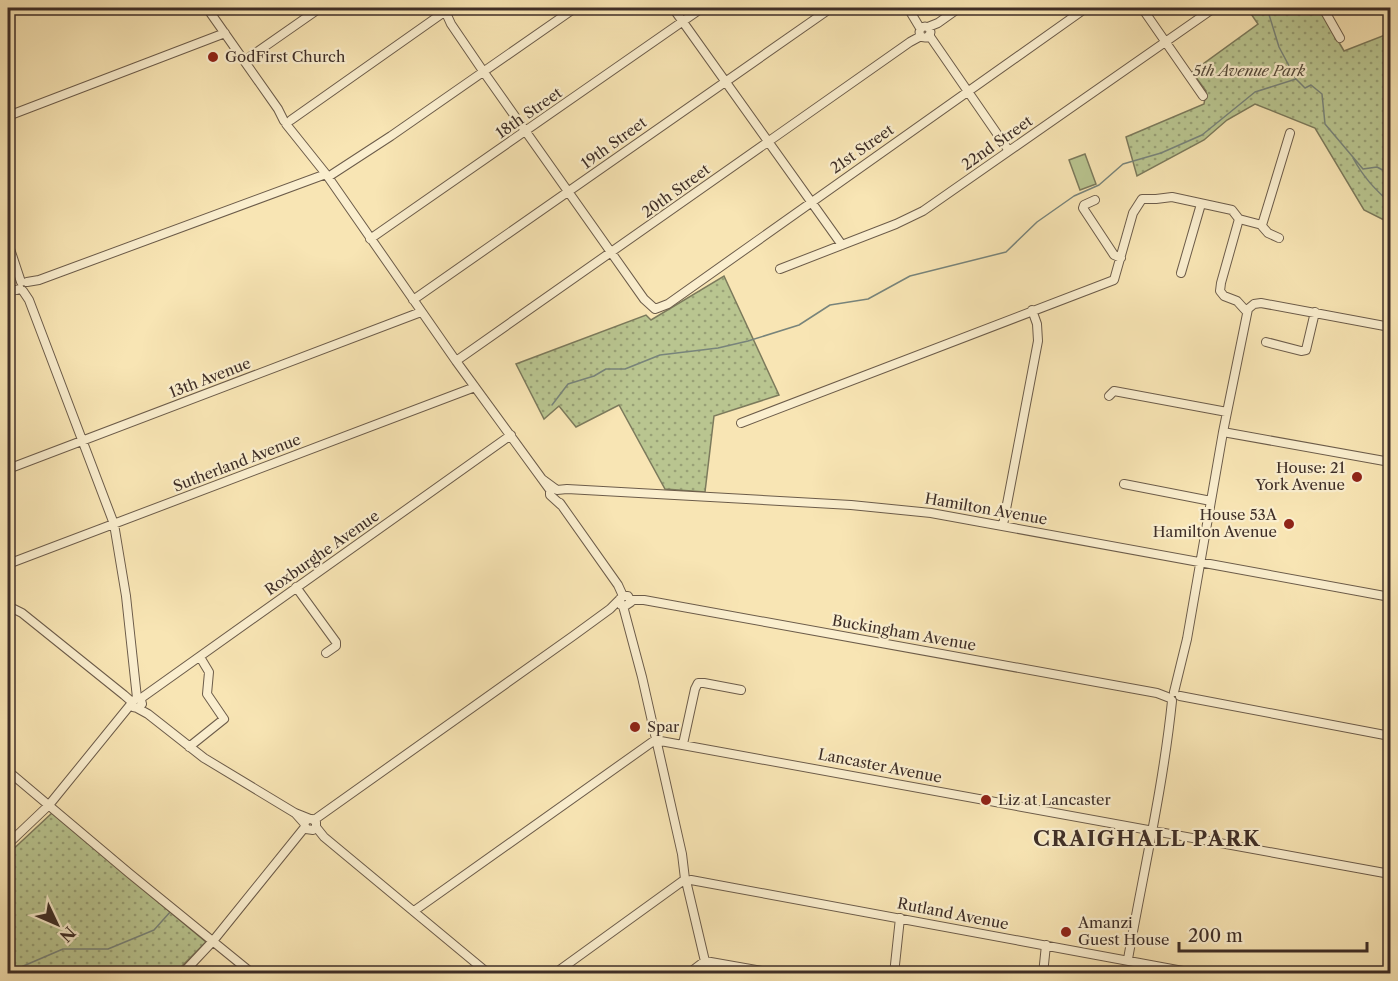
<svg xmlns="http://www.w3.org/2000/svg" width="1398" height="981" font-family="'Libre Caslon Text',serif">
<defs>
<pattern id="park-dots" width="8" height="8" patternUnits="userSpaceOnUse" patternTransform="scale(1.5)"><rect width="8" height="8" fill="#b9c590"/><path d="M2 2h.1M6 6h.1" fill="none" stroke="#98a076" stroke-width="1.8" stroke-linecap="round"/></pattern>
</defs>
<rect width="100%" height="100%" fill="#f8e5b4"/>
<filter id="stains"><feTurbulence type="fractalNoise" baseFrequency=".00333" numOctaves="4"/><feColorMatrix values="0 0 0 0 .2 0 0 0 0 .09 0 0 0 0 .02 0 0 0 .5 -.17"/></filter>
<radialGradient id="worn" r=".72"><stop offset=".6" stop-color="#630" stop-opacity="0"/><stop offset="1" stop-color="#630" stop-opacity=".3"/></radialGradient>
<path fill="#b9c590" stroke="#7c7a5c" stroke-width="1.5" d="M1085,154L1096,184L1080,190L1069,160Z"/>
<path fill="url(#park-dots)" stroke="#7c7a5c" stroke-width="1.5" d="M1247,8H1319L1344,51L1390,33V223L1364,210L1315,128L1255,104L1227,120L1204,140L1137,176L1126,137L1204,104L1206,91L1192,72L1258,24Z
M724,276L779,395L714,416L705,492L665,489L619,405L576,427L559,406L544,419L516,364L646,315L651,320Z
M52,813L206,942L175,973L8,974V854Z"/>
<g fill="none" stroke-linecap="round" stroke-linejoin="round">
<path stroke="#78847b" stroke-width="1.5" d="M1267,8L1279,47L1296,79L1305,88L1311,85L1322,94L1325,124L1363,169L1377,167L1390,174
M1353,158C1364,178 1374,188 1390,203
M552,405L568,384L594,376L606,369H625L660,355L718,348L748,341L799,325L830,305L868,299L910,276L1006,252L1037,222L1074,196L1099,185L1123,164L1161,153L1202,135L1255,92L1296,79
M8,966L21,967L63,949H108L154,930L171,911"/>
<g stroke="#6c5c4a" stroke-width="10">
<path id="street" d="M207,8L278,109L284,121
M437,8L438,9
M444,8H445
M673,8L842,245
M908,8L920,28
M1142,8L1203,96
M1323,8L1340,38
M446,13L451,24L483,71L644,299L655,309L668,304L1086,8
M919.5 32a5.5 5.5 0 1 1 11 0a5.5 5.5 0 1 1-11 0Z
M928,27L938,23L959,8
M929,35L1009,151
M244,61L320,8
M8,116L225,33
M291,120L440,15
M286,124L326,174L456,361L550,490V495L561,505
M328,177L391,136L575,8
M1095,200L1084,205L1083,208L1114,255L1121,258
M1239,219L1221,283L1220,291L1224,296L1237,301L1247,312
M1261,225L1268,233L1279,238
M370,239L702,8
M8,243L21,282
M780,269L896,224L923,211L1214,8
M1181,273L1201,204
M27,282L39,280L326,174
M23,291L29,300L114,524L126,596L137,698
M8,292L20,289
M413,300L831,8
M1266,342L1301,351L1306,350L1315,312
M456,361L910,42L921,36
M1109,396L1114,391L1227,412
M741,423L1114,280L1133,213L1142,199H1156L1172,197L1232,210L1239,219L1262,225L1290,133
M1223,432L1390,462
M8,469L421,312
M542,479L557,490L567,489L851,505L931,513L1390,597
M1124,484L1211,501
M560,503L618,585L623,596
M1003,525L1038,341L1037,324L1032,310
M8,564L475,387
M296,587L336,642V646L326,653
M631,600H644L1157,693L1170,698
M8,606L22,613L124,695L132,702L133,707L138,708L142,704L141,700L137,698L132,702
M623,606L642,677L682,854L685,879
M1174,692L1187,639L1223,432L1248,309L1254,304L1261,303L1390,327
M1180,696L1390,736
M140,699L511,435
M137,708L148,714L204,758L295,813L310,819
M683,744L695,689L698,683H704L741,690
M189,747L224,719L207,694L209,672L200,657
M8,771L129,873L253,974
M296,814L304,823L306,829L313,830L316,827V822L312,819H308L304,823
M314,820L573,636L610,609L623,596H628L631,602L625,606L621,605L620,599
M316,827L324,837L489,974
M8,844L49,805L131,704
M691,880L1199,974
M687,885L708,974
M414,911L655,740L1390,874
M1128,959C1143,874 1163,788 1172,701
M182,974L213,941L305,827
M554,974L684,880
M688,974L705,961L779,974
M894,974L900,918
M1043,974L1046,945"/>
</g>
<use href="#street" stroke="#faeece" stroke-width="8"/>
</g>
<g fill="#8f2418" stroke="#faeece" stroke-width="2">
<circle cx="213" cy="57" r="6"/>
<circle cx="1357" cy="477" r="6"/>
<circle cx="1289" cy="524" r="6"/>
<circle cx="635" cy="727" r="6"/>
<circle cx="986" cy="800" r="6"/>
<circle cx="1066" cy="932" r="6"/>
</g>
<g text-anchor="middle" stroke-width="4.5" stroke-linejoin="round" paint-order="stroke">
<g font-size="15" fill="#3e2e27" stroke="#faeece" text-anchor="start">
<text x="225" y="62">GodFirst Church</text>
<text x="1345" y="473" text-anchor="end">House: 21<tspan x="1345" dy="17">York Avenue</tspan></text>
<text x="1277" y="520" text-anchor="end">House 53A<tspan x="1277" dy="17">Hamilton Avenue</tspan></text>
<text x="647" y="732">Spar</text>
<text x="998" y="805">Liz at Lancaster</text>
<text x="1078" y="928">Amanzi<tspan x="1078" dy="17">Guest House</tspan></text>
</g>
<g font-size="15" font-style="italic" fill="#574c3c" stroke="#faeece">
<text x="1249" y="76">5th Avenue Park</text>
</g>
<g font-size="15" fill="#3e2e27" stroke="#faeece">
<text transform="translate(529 113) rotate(-35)" y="5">18th Street</text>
<text transform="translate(614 143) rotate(-36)" y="5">19th Street</text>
<text transform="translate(997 143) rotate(-35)" y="5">22nd Street</text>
<text transform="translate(862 149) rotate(-35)" y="5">21st Street</text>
<text transform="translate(676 191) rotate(-36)" y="5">20th Street</text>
<text transform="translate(210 378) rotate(-21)" y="5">13th Avenue</text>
<text transform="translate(237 463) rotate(-21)" y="5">Sutherland Avenue</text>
<text transform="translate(986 509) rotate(10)" y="5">Hamilton Avenue</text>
<text transform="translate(322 553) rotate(-35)" y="5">Roxburghe Avenue</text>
<text transform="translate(904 633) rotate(10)" y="5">Buckingham Avenue</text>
<text transform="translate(880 766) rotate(11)" y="5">Lancaster Avenue</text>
<text transform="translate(953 914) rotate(11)" y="5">Rutland Avenue</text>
</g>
<g font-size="21" font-weight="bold" letter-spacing="1.5" fill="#3e2e27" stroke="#faeece">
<text x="1147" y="846">CRAIGHALL PARK</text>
</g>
</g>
<rect width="1398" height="981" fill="none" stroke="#f8e5b4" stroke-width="30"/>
<rect x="9" y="9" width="1380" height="963" fill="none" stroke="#3e2e27" stroke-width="3"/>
<rect x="15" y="15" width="1368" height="951" fill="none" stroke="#3e2e27" stroke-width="1.5"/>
<g transform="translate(57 924) rotate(134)" stroke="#faeece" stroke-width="4.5" paint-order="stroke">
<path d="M0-4.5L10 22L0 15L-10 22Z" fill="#3e2e27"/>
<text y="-9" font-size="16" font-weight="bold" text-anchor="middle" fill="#3e2e27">N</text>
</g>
<path d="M1179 942v9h188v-9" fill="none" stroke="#3e2e27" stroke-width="3"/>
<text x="1188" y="942" font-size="18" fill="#3e2e27" stroke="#faeece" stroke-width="4.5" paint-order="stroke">200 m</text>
<rect width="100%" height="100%" filter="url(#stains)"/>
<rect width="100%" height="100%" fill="url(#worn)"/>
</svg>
